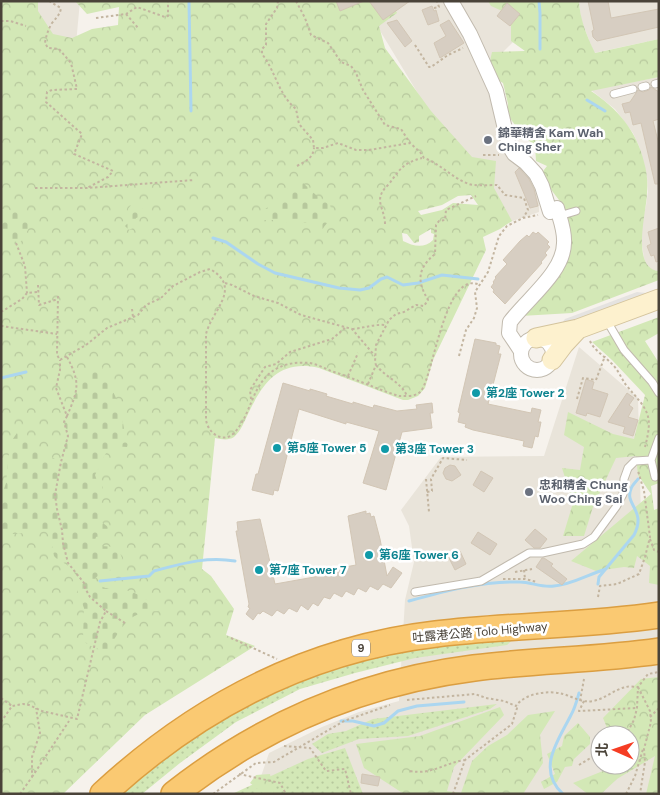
<svg xmlns="http://www.w3.org/2000/svg" width="660" height="795" font-family="'DM Sans','Noto Sans TC',sans-serif">
<defs>
<pattern id="grass-dots" width="8" height="8" patternUnits="userSpaceOnUse" patternTransform="scale(1.25)"><rect width="8" height="8" fill="#d3e8b6"/><path d="M2 2h.1M6 6h.1" fill="none" stroke="#b7c89d" stroke-width="1.8" stroke-linecap="round"/></pattern>
<pattern id="forest-crowns" width="20" height="18" patternUnits="userSpaceOnUse" patternTransform="scale(1.25)"><rect width="20" height="18" fill="#d3e8b6"/><path d="M2 6a3 3 0 1 1 6 0M12 15a3 3 0 1 1 6 0" fill="none" stroke="#b7c89d"/></pattern>
<pattern id="cemetery-stones" width="16" height="16" patternUnits="userSpaceOnUse" patternTransform="scale(1.25)"><rect width="16" height="16" fill="#d3e8b6"/><path d="M2 7V4a2 2 0 0 1 4 0v3zM10 15v-3a2 2 0 0 1 4 0v3z" fill="#b7c89d"/></pattern>
</defs>
<rect width="100%" height="100%" fill="#f6f2ec"/>
<path fill="#e9e4da" fill-rule="evenodd" d="M35,1H80L76,44L49,39L35,13Z
M362,1H508L523,32L485,70L539,194V212L486,230L487,214L428,110Z
M579,1H659V39L594,53L581,19Z
M659,77V271L652,270L647,266L644,258L641,238L642,221L646,206L648,191L647,176L639,146L633,133L615,109L591,90Z
M579,347L638,398L642,558L659,549V794H255L269,753L322,727L359,712L399,701L405,600L414,562L409,526L401,510L441,457L544,456ZM600,735H630V765H600Z"/>
<path fill="url(#grass-dots)" d="M520,633L507,645L415,658L355,673L300,689L236,722L180,763L142,794H115L234,706L344,660Z
M497,704L490,709L408,736L359,739L322,753L312,744L328,734L346,731L373,719Z
M345,748L363,794H232L308,759Z"/>
<path fill="url(#forest-crowns)" fill-rule="evenodd" d="M1,1H38V11L53,34L72,38L92,29L118,25L119,7L87,14L75,1H391L397,13L379,26L385,48L431,111L472,157L496,161L494,188L512,221L500,229L483,237L486,250L433,360L425,388L418,396L408,400H403L319,368C280,359 263,382 248,414C244,422 241,431 234,437C228,441 221,439 215,438L202,569L211,576L234,609L226,635L255,646L145,715L63,794H1ZM471,195L478,205L453,203L442,210L421,215L418,211L442,205L458,196ZM431,229V233L434,234L433,240C424,249 413,246 403,241L402,233L407,234L414,243L419,242V236Z
M488,1H579C580,20 587,36 595,53L659,39V77L591,91C617,108 637,131 644,162C647,172 648,183 647,193C647,210 630,269 659,271V280L572,313L521,316L559,275L568,258L571,238L562,204L540,175L547,166L536,161L535,145L528,140L518,139L515,125L507,114L508,104L503,83C487,74 488,70 492,52L525,51L511,41V15L491,6Z
M659,317V333L645,341L659,363V483L651,486L654,510L659,508V585L649,583L650,566L637,556L634,568L624,567L596,571L571,561L651,494L638,475L636,456L616,458L593,507L584,536H563L573,503L562,468L580,470L584,447L564,435L568,412L613,434L634,439L645,395L612,360L592,342Z
M659,677V794H646L655,756L617,779L601,794H588L573,783L618,765H630V735H610L603,718L641,679Z
M500,707L504,715L454,767L447,791L461,793L472,761L488,746L507,735L528,715L555,711L540,735L543,763L523,794H404L364,768L356,744L420,736Z
M578,723L590,737V744L574,759L572,766L565,767L557,782L544,789L541,782L555,774L547,754L562,746L564,736Z
M270,774L274,794H264L250,783L256,775Z"/>
<path fill="url(#cemetery-stones)" d="M298,182L303,183L316,195L330,205C336,223 325,219 321,234C316,231 312,221 303,223C300,224 298,226 295,227L282,220H259L260,213L276,201L283,192Z
M136,203L141,205C144,211 142,216 136,218L133,228L129,230L125,226L129,222L128,218L130,216L128,209L132,204Z
M1,208L13,211H23L32,221C28,228 25,239 19,243L9,239L1,240Z
M99,365L102,367L120,407L125,434L129,443L127,447C104,443 104,459 95,475L97,481L103,487C101,494 95,514 100,520C104,525 108,525 111,532L109,535L103,534L96,537L95,540L101,546L115,547L119,551L122,558C117,570 105,571 95,578V581C103,592 117,588 129,591C141,595 150,601 159,611C128,610 121,628 107,652L91,646L86,643L83,639L84,608L77,590L79,578L66,564L59,561L54,556L50,535L46,531L1,535V498L6,483L10,443L17,433L24,429L26,431L28,442L51,457L61,462L68,436L64,422L76,392V379L83,373Z"/>
<path fill="#e5e3e0" d="M637,292L646,293L559,327L565,319Z"/>
<g fill="none" stroke-linecap="round" stroke-linejoin="round">
<path stroke="#abd6f0" stroke-width="3" d="M189,1L191,111
M539,1L540,13V49
M587,100L605,111
M213,238L226,242L258,264L275,273L339,288L360,290L369,288L381,279L387,277L403,285L418,283L442,275L478,279
M1,378L26,372
M100,581L149,576L154,571C181,564 206,556 235,561
M598,584L599,577L634,535C647,510 624,505 631,489C632,485 636,482 638,479
M409,601C445,591 483,581 520,582C531,582 542,588 554,586C571,585 589,574 606,569
M341,721H353L374,726L384,723L398,711L417,706L464,702
M563,794C536,769 558,741 571,715C575,708 577,700 579,693"/>
</g>
<path fill="#d7cec2" stroke="#d2c6b5" d="M336,1H364L340,11Z
M369,1H410L383,20Z
M588,1H608L611,18L659,9V27L597,41L593,37L592,31L594,30Z
M507,3L520,14L510,26L497,16Z
M432,6L434,11L436,10L439,21L428,25L422,10Z
M397,20L412,41L405,47L387,23Z
M449,20L464,43L440,58L434,43L446,36L440,25Z
M651,87L659,92V119L653,121L659,145V184H655L641,123L633,125L630,112L625,113L622,104L630,102L638,90L643,92L649,90Z
M519,168L529,179L534,189L538,206L530,208L515,172Z
M659,228V261L656,262L654,255L651,256L647,246L651,244L648,232Z
M533,232L536,234L538,232L549,242L547,244L550,247L545,253L547,255L541,262L542,263L505,304L493,292L494,290L491,287L494,283L493,282L496,278L495,277L507,264L503,260L520,241L527,235L529,237Z
M475,339L496,343V345L500,346L498,354H501L488,404L531,413L532,408L541,410L538,422H541L538,437L535,436L532,448L523,446L524,441L473,430L465,427L466,424L458,422L460,413L458,412Z
M586,379L594,382L592,389L608,394L600,417L587,413L586,416L576,413Z
M283,383L310,391V389L327,394L326,396L353,404V402L373,408L374,405L397,411L417,409L416,405L432,403L433,413H430L432,428L402,432L386,490L363,483L379,431L346,422V424L299,409L278,491L274,490L273,495L252,490L256,474H258Z
M627,393L634,398L629,405L633,408L628,417L638,420L633,436L623,433L625,427L608,422Z
M450,465L455,466L461,475L452,481L446,479L443,473L445,468Z
M481,471L493,478L484,492L473,485Z
M366,511V514L370,513L371,517L374,516L380,539L387,576L393,567L402,573L391,588L383,584L378,590L370,586L366,592L358,588L354,595L346,591L342,597L334,593L330,599L324,597L318,606L313,603L308,610L301,605L297,612L289,608L284,614L277,610L272,616L263,611L260,614L258,613L253,620L246,614L250,608L248,607L249,604L236,531H238L237,522L260,519L275,584L320,576V574H324L323,571L356,565L348,516Z
M535,529L547,539L540,548H534L525,540Z
M478,532L497,544L490,555L471,543Z
M460,551L466,564L455,570L448,556Z
M542,558H544L553,564L551,566L567,579L562,585L536,567Z
M362,774L380,777L378,786L361,783Z"/>
<g fill="none" stroke-linecap="round" stroke-linejoin="round">
<g stroke="#c1baae" stroke-width="9">
<path id="lane" d="M655,84L659,83
M642,87L646,86
M614,94L633,89
M559,216L576,211
M607,321L624,350L652,382L659,393
M651,460L655,477
M415,592L481,581L529,553H542L583,544L594,537L616,507L623,494L624,479L628,468L635,461L651,460L659,438"/>
</g>
<g stroke="#c1baae" stroke-width="16">
<path id="street" d="M451,1L470,34L496,91L509,146L514,154L526,163L536,174L542,186L550,212L557,208C560,219 565,231 564,243C564,272 527,299 510,322L509,333L521,351
M521 354a16 16 0 1 1 32 0a16 16 0 1 1-32 0Z"/>
</g>
<g stroke="#d4c49d" stroke-width="21">
<path id="secondary" d="M536,338L578,329L659,299
M552,360L564,344L578,329"/>
</g>
<g stroke="#db9e41" stroke-width="28">
<path id="highway" d="M103,794C197,707 308,649 436,634C510,625 585,626 659,615
M174,794C262,725 363,682 474,668C535,660 597,660 659,651"/>
</g>
<path stroke="#c3b5a0" stroke-width="2" stroke-dasharray="2.5 2.5" stroke-linecap="butt" d="M49,1L61,8C60,15 56,18 52,23C48,30 46,36 45,43L48,48L59,49L71,63L77,89L52,90L47,92L46,102L82,134L74,154L113,171L108,177L87,188
M278,1L277,8L266,24V45L262,49V54C276,72 278,94 296,109L299,124L313,140L314,148H323L338,143L356,150H369L410,143L420,152L424,158C441,164 452,178 469,184C474,186 490,185 497,185L505,195L524,198L528,210L523,218
M296,1L305,18L311,35L328,43L341,62L351,66L356,73L363,90L385,125L401,129L410,143
M434,8L439,7L437,1
M126,14L139,29
M96,18L126,14L137,7L165,17L168,16V1
M1,21H10L26,26
M415,45L429,67H431L448,55L463,48
M483,155H499
M297,166C306,161 313,158 314,148
M35,188H87L194,180
M385,224C385,215 381,209 380,201C380,193 384,189 389,184C400,169 403,163 422,158
M16,243L25,266L27,293
M225,283L232,285L254,296L278,303L301,315L352,329L375,356
M38,285L39,305L58,299
M58,296L57,355L60,360L86,345L107,328L138,315L146,305L161,298L173,286L200,272L210,269C243,288 212,310 206,334V419C207,433 224,445 235,432C253,412 252,379 280,367C288,363 300,362 309,363C317,364 324,368 331,371C354,378 376,389 399,396C406,396 416,397 421,391C434,374 445,268 480,285
M132,309L133,317
M1,312L22,299L27,293L38,292
M1,326L57,334
M352,329C364,328 374,324 386,325
M590,341C594,350 604,356 611,363C618,369 621,378 626,385C647,410 654,413 645,447
M459,356L466,330L474,318L477,308L475,292L488,272L499,236L507,226L523,218L538,215
M67,357C81,383 78,390 67,416
M376,365C385,377 401,382 407,396
M348,376L358,353
M368,384L376,365L375,362L376,345L389,320L396,314L404,312L416,305L424,306L428,300C417,281 417,269 435,254L436,225L439,221L445,220L446,210L476,196
M251,399L250,390L265,367L276,364L290,352L332,339L345,328
M577,399L583,378L596,380L605,356
M426,479L429,512
M427,492L432,491L431,479L443,458L467,460
M650,539L654,550L659,552
M524,570L525,579
M515,572L532,569
M503,579H525L537,582
M598,597L600,586L617,584L639,574L645,557L650,537L644,491L638,471
M106,611L125,623
M231,638L277,659
M638,687L650,711L651,722L644,749L645,762L640,794
M1,698L12,706
M407,700L475,694L486,698L504,701L516,706C525,693 548,690 563,694C574,697 581,703 593,701C605,699 615,689 626,687C629,686 634,687 638,687
M580,701L584,679
M584,701L579,711L637,708
M650,717L659,708
M1,722L12,706L23,704L29,705L42,711L77,719L100,622L106,611L90,597L85,588L84,583L68,563L63,543L62,530L57,509L55,495L61,462L68,436L64,422L67,416L56,388L60,370V360
M624,735L628,731L634,720L637,708L638,687L648,674L659,672
M284,746L310,748L326,771L345,769L351,794
M579,765L597,754L600,747
M410,771C432,775 444,763 465,760
M239,774L280,783L286,794
M32,777L69,721
M20,794L32,777V757L40,733L36,708
M213,794L256,763L274,762L344,721L390,705
M453,794L465,760L512,724L518,705
M626,794L635,776L643,749"/>
<use href="#lane" stroke="#fff" stroke-width="7"/>
<use href="#street" stroke="#fff" stroke-width="14"/>
<use href="#secondary" stroke="#fdf1ce" stroke-width="19"/>
<use href="#highway" stroke="#fac972" stroke-width="25"/>
</g>
<g fill="#6b7280" stroke="#fff" stroke-width="2">
<circle cx="488" cy="140" r="5"/>
<circle cx="529" cy="492" r="5"/>
</g>
<g fill="#0f9aa8" stroke="#fff" stroke-width="2">
<circle cx="476" cy="393" r="5"/>
<circle cx="277" cy="448" r="5"/>
<circle cx="385" cy="449" r="5"/>
<circle cx="369" cy="555" r="5"/>
<circle cx="259" cy="570" r="5"/>
</g>
<g text-anchor="middle" stroke-width="5" stroke-linejoin="round" paint-order="stroke">
<rect fill="#fff" stroke="#807b74" stroke-width="1" x="352" y="639.5" width="18" height="17" rx="4"/>
<g font-size="11" font-weight="bold" fill="#4a4339">
<text x="361" y="652">9</text>
</g>
<g font-size="12" font-weight="bold" fill="#5b616d" stroke="#fff" text-anchor="start">
<text x="498" y="137">錦華精舍 Kam Wah<tspan x="498" dy="14">Ching Sher</tspan></text>
<text x="539" y="489">忠和精舍 Chung<tspan x="539" dy="14">Woo Ching Sai</tspan></text>
</g>
<g font-size="12" font-weight="bold" fill="#0d838f" stroke="#fff" text-anchor="start">
<text x="486" y="397">第2座 Tower 2</text>
<text x="287" y="452">第5座 Tower 5</text>
<text x="395" y="453">第3座 Tower 3</text>
<text x="379" y="559">第6座 Tower 6</text>
<text x="269" y="574">第7座 Tower 7</text>
</g>
<g font-size="12" fill="#4a4339" stroke="#fff">
<text transform="translate(480 632) rotate(-5)" y="4">吐露港公路 Tolo Highway</text>
</g>
</g>
<rect width="660" height="795" fill="none" stroke="#4a4339" stroke-width="5"/>
<g transform="translate(615 750) rotate(272)"><circle r="24" fill="#ffffff" stroke="#b7b4b0"/>
<path d="M0-4L9 19L0 12L-9 19Z" fill="#f53d24"/>
<text y="-8" font-size="14" font-weight="bold" text-anchor="middle" fill="#4a4339">北</text>
</g>
</svg>
